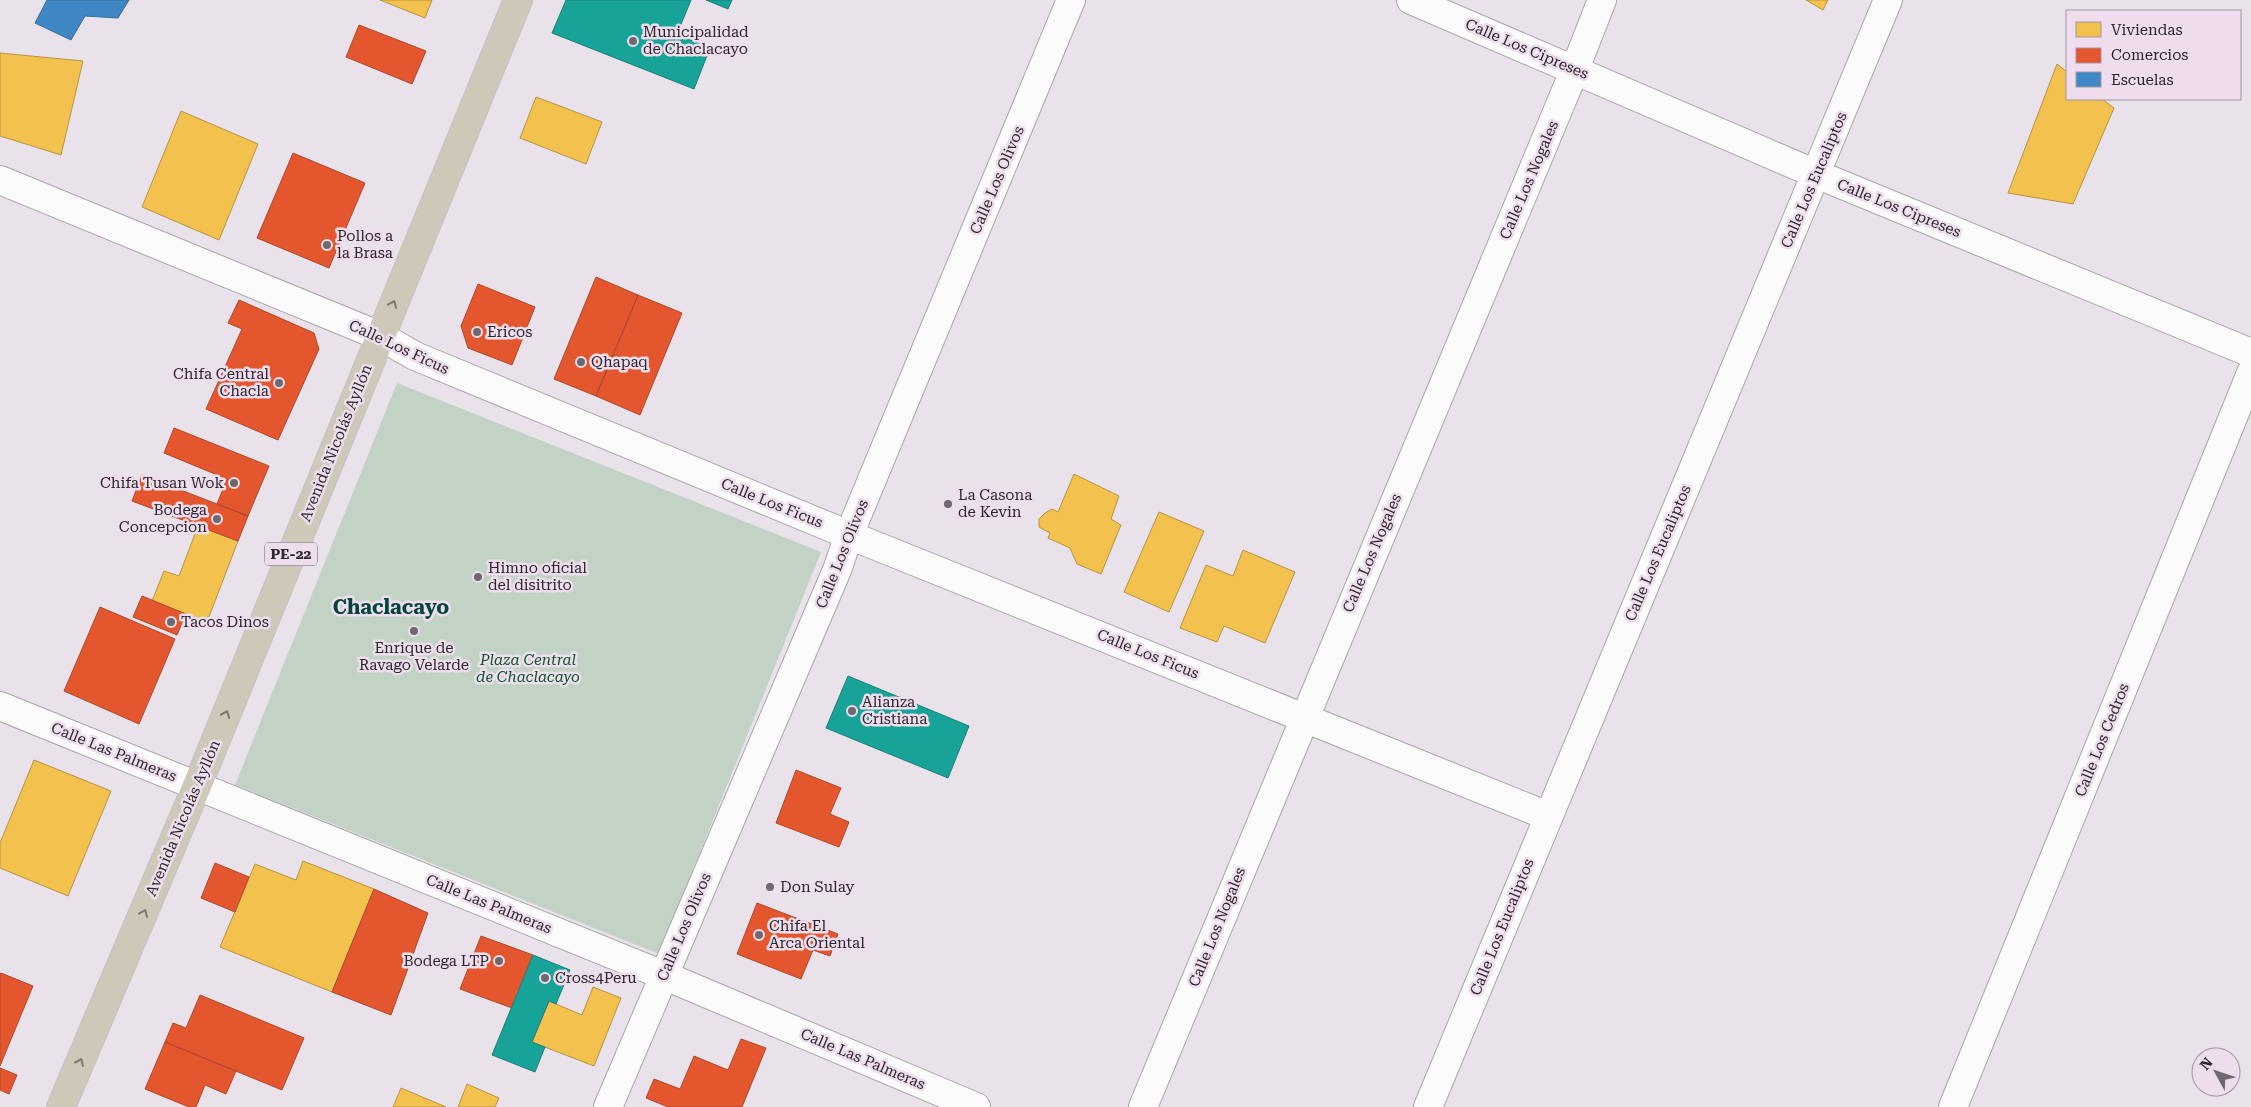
<svg xmlns="http://www.w3.org/2000/svg" width="2251" height="1107" font-family="'Roboto Serif',serif">
<rect width="100%" height="100%" fill="#eae2ea"/>
<path fill="#c2d2c5" d="M397,383L821,552L659,954L235,785Z"/>
<path fill="#f2c14e" stroke="#b79344" d="M380,0H432L425,18Z
M1806,0H1828L1823,10Z
M0,53L83,61L61,155L0,136Z
M2057,64L2067,72V99H2102L2114,108L2073,204L2008,193Z
M536,97L602,122L586,164L520,138Z
M181,111L258,144L219,240L142,207Z
M1074,474L1119,496L1111,519L1121,525L1101,574L1077,564L1070,548L1048,538L1050,533L1039,527V519L1045,513L1052,509L1058,512Z
M1159,512L1204,531L1169,612L1124,592Z
M198,526L238,541L207,622L152,601L164,571L179,576Z
M1243,550L1295,572L1265,643L1224,626L1217,642L1180,628L1206,565L1233,576Z
M34,760L111,791L68,896L0,868V843Z
M303,861L374,889L332,992L220,947L255,864L296,880Z
M593,987L621,998L594,1066L532,1042L549,1001L582,1015Z
M467,1084L499,1098L495,1107H458Z
M401,1088L446,1107H393Z"/>
<path fill="#e4572e" stroke="#ad492d" d="M359,25L426,51L412,84L346,57Z
M293,153L365,183L329,268L257,238Z
M596,277L638,295L596,396L554,379Z
M478,284L535,307L512,365L468,348L461,326Z
M638,295L682,313L640,415L596,396Z
M239,300L314,333L319,349L278,440L206,409L242,329L228,323Z
M174,428L269,466L248,516L217,504L227,479L164,453Z
M142,475L248,516L238,541L132,501Z
M142,596L186,614L177,635L133,617Z
M100,607L175,639L139,724L64,691Z
M796,770L841,788L830,814L849,822L839,847L776,823Z
M215,863L249,877L235,912L201,898Z
M374,889L428,913L391,1015L332,992Z
M757,903L838,934L830,956L813,950L801,979L737,954Z
M481,936L533,955L512,1008L460,989Z
M1,973L33,986L0,1066V974Z
M200,995L304,1038L282,1090L165,1042L173,1023L186,1028Z
M741,1039L766,1048L742,1107H668L646,1098L654,1079L680,1089L694,1056L728,1070Z
M165,1042L236,1071L226,1094L205,1085L196,1107H189L145,1089Z
M0,1068L17,1075L9,1094L0,1090Z"/>
<path fill="#3f88c5" stroke="#3a6b97" d="M47,0H129L118,18L85,16L71,40L35,23Z"/>
<path fill="#17a398" stroke="#1e7e78" d="M566,0H691L677,34L710,48L694,89L552,33Z
M706,0H732L728,9Z
M848,676L969,726L948,778L826,728Z
M533,955L570,970L556,1004L549,1001L532,1042L545,1047L535,1072L492,1055Z"/>
<g fill="none" stroke-linecap="round" stroke-linejoin="round">
<g stroke="#aaa4aa" stroke-width="30">
<path id="minor" d="M1411,0L1816,174L2251,353
M0,180L380,336L415,356L849,535L1548,816
M0,706L663,975L976,1107
M608,1107L837,570L849,535L1071,0
M1143,1107L1575,69L1602,0
M1428,1107L1888,0
M1953,1107L2251,373"/>
</g>
<g stroke="#c6c1c6" stroke-width="30">
<path id="highway" d="M61,1107L197,786L518,0"/>
</g>
<use href="#minor" stroke="#fcfbfc" stroke-width="28"/>
<use href="#highway" stroke="#cdc8b8" stroke-width="28"/>
</g>
<defs><path id="oneway-chevron" d="M-2-3.5L2.5 0L-2 3.5" fill="none" stroke-width="1.6" stroke-linecap="round" stroke-linejoin="round" transform="scale(1.25)"/></defs>
<g stroke="#7d7872">
<use href="#oneway-chevron" transform="translate(393 304) rotate(-68)"/>
<use href="#oneway-chevron" transform="translate(226 714) rotate(-68)"/>
<use href="#oneway-chevron" transform="translate(144 913) rotate(-67)"/>
<use href="#oneway-chevron" transform="translate(80 1062) rotate(-67)"/>
</g>
<g fill="#6f686e" stroke="#eedeed" stroke-width="2">
<circle cx="633" cy="41" r="5"/>
<circle cx="327" cy="245" r="5"/>
<circle cx="477" cy="332" r="5"/>
<circle cx="581" cy="362" r="5"/>
<circle cx="279" cy="383" r="5"/>
<circle cx="234" cy="483" r="5"/>
<circle cx="948" cy="504" r="5"/>
<circle cx="217" cy="519" r="5"/>
<circle cx="478" cy="577" r="5"/>
<circle cx="171" cy="622" r="5"/>
<circle cx="414" cy="631" r="5"/>
<circle cx="852" cy="711" r="5"/>
<circle cx="770" cy="887" r="5"/>
<circle cx="759" cy="935" r="5"/>
<circle cx="499" cy="961" r="5"/>
<circle cx="545" cy="978" r="5"/>
</g>
<g text-anchor="middle" stroke-width="5" stroke-linejoin="round" paint-order="stroke">
<rect fill="#eedeed" stroke="#675e66" stroke-width="1" x="265" y="542.5" width="52" height="23" rx="4"/>
<g font-size="14" font-weight="bold" fill="#2d272c">
<text x="291" y="559">PE-22</text>
</g>
<g font-size="15" fill="#2d272c" stroke="#eedeed" text-anchor="start">
<text x="643" y="37">Municipalidad<tspan x="643" dy="17">de Chaclacayo</tspan></text>
<text x="337" y="241">Pollos a<tspan x="337" dy="17">la Brasa</tspan></text>
<text x="487" y="337">Ericos</text>
<text x="591" y="367">Qhapaq</text>
<text x="269" y="379" text-anchor="end">Chifa Central<tspan x="269" dy="17">Chacla</tspan></text>
<text x="224" y="488" text-anchor="end">Chifa Tusan Wok</text>
<text x="958" y="500">La Casona<tspan x="958" dy="17">de Kevin</tspan></text>
<text x="207" y="515" text-anchor="end">Bodega<tspan x="207" dy="17">Concepcion</tspan></text>
<text x="488" y="573">Himno oficial<tspan x="488" dy="17">del disitrito</tspan></text>
<text x="181" y="627">Tacos Dinos</text>
<text x="414" y="653" text-anchor="middle">Enrique de<tspan x="414" dy="17">Ravago Velarde</tspan></text>
<text x="862" y="707">Alianza<tspan x="862" dy="17">Cristiana</tspan></text>
<text x="780" y="892">Don Sulay</text>
<text x="769" y="931">Chifa El<tspan x="769" dy="17">Arca Oriental</tspan></text>
<text x="489" y="966" text-anchor="end">Bodega LTP</text>
<text x="555" y="983">Cross4Peru</text>
</g>
<g font-size="15" fill="#2d272c" stroke="#eedeed">
<text transform="translate(1527 49) rotate(23)" y="5">Calle Los Cipreses</text>
<text transform="translate(997 180) rotate(-67)" y="5">Calle Los Olivos</text>
<text transform="translate(1529 180) rotate(-67)" y="5">Calle Los Nogales</text>
<text transform="translate(1814 180) rotate(-67)" y="5">Calle Los Eucaliptos</text>
<text transform="translate(1899 208) rotate(22)" y="5">Calle Los Cipreses</text>
<text transform="translate(399 347) rotate(25)" y="5">Calle Los Ficus</text>
<text transform="translate(336 443) rotate(-68)" y="5">Avenida Nicolás Ayllón</text>
<text transform="translate(772 503) rotate(22)" y="5">Calle Los Ficus</text>
<text transform="translate(1372 553) rotate(-67)" y="5">Calle Los Nogales</text>
<text transform="translate(1658 553) rotate(-67)" y="5">Calle Los Eucaliptos</text>
<text transform="translate(842 554) rotate(-68)" y="5">Calle Los Olivos</text>
<text transform="translate(1148 654) rotate(22)" y="5">Calle Los Ficus</text>
<text transform="translate(2102 740) rotate(-68)" y="5">Calle Los Cedros</text>
<text transform="translate(114 752) rotate(22)" y="5">Calle Las Palmeras</text>
<text transform="translate(183 818) rotate(-67)" y="5">Avenida Nicolás Ayllón</text>
<text transform="translate(489 904) rotate(22)" y="5">Calle Las Palmeras</text>
<text transform="translate(684 927) rotate(-67)" y="5">Calle Los Olivos</text>
<text transform="translate(1217 927) rotate(-68)" y="5">Calle Los Nogales</text>
<text transform="translate(1502 927) rotate(-68)" y="5">Calle Los Eucaliptos</text>
<text transform="translate(863 1059) rotate(23)" y="5">Calle Las Palmeras</text>
</g>
<g font-size="15" font-style="italic" fill="#095728" stroke="#eedeed">
<text x="528" y="665">Plaza Central<tspan x="528" dy="17">de Chaclacayo</tspan></text>
</g>
<g font-size="20" font-weight="bold" fill="#02443e" stroke="#eedeed">
<text x="391" y="614">Chaclacayo</text>
</g>
</g>
<rect x="2066" y="10" width="175" height="90" fill="#eedeed" stroke="#a195a0"/>
<rect x="2076" y="22" width="25" height="15" fill="#f2c14e" stroke="#a195a0"/>
<text x="2111" y="35" font-size="15" fill="#2d272c">Viviendas</text>
<rect x="2076" y="48" width="25" height="15" fill="#e4572e" stroke="#a195a0"/>
<text x="2111" y="60" font-size="15" fill="#2d272c">Comercios</text>
<rect x="2076" y="72" width="25" height="15" fill="#3f88c5" stroke="#a195a0"/>
<text x="2111" y="85" font-size="15" fill="#2d272c">Escuelas</text>
<g transform="translate(2216 1072) rotate(310)"><circle r="24" fill="#eedeed" stroke="#a195a0"/>
<path d="M0-4L9 19L0 12L-9 19Z" fill="#6f686e"/>
<text y="-8" font-size="14" font-weight="bold" text-anchor="middle" fill="#2d272c">N</text>
</g>
</svg>
